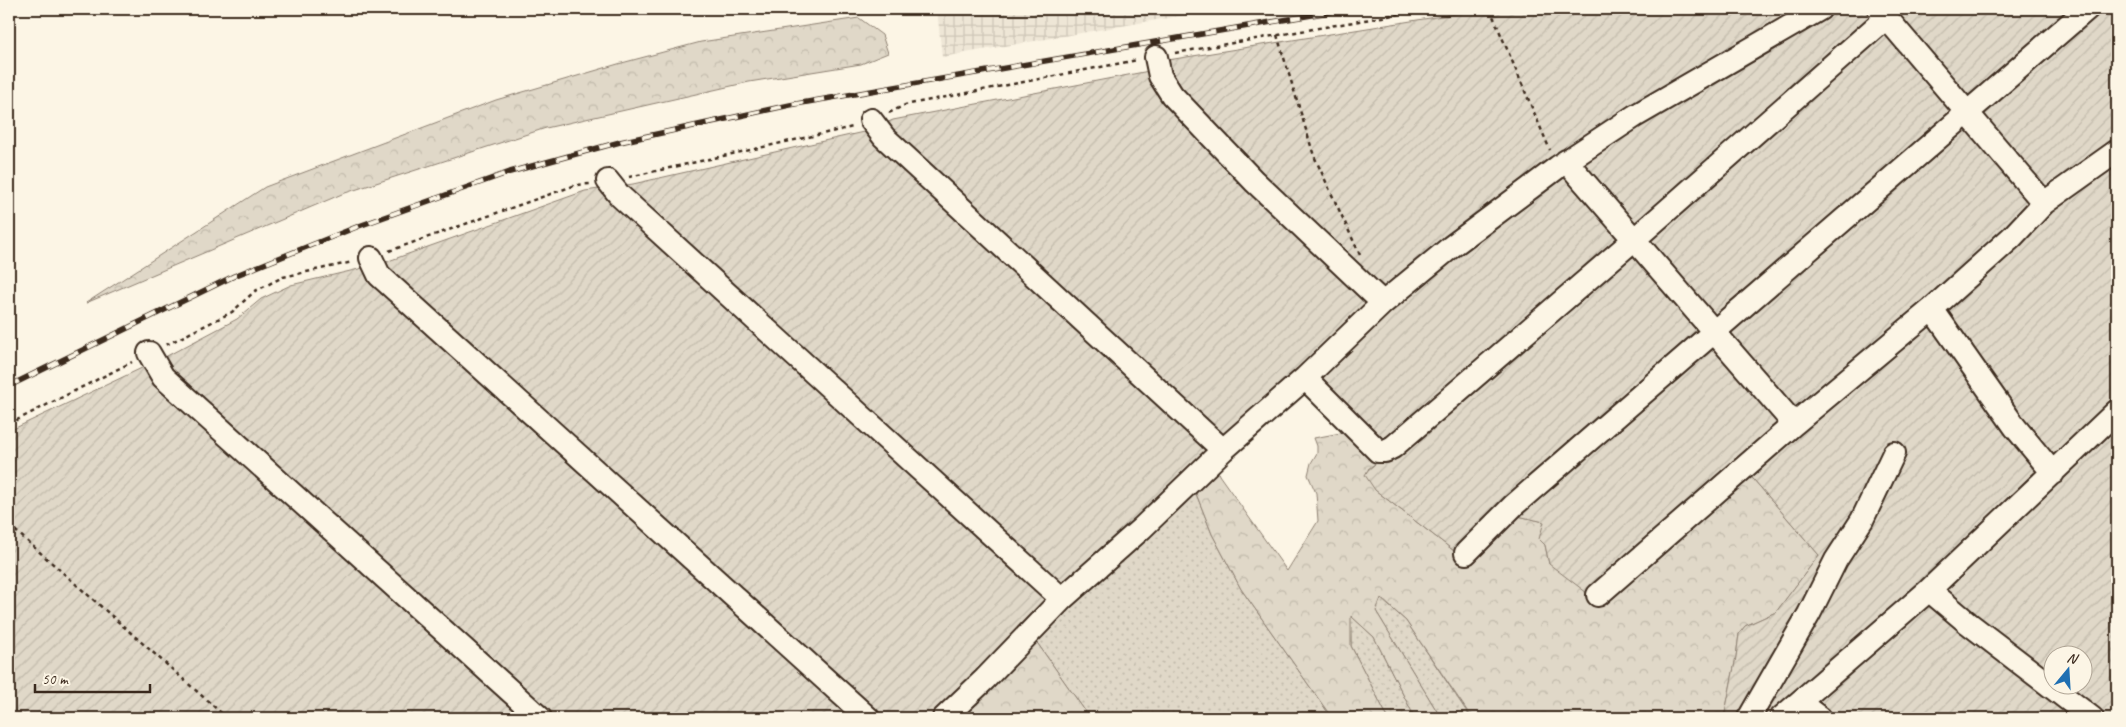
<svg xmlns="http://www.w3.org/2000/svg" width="2126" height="727" font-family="Caveat,sans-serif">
<defs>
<pattern id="industrial-grid" width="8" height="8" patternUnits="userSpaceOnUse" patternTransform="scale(1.25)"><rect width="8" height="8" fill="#eee6d6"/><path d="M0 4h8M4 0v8" fill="none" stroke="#cdc5b7"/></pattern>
<pattern id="grass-dots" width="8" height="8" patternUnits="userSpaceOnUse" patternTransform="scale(1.25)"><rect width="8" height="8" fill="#e0d8c8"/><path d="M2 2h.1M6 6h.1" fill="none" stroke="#c1baab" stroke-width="1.8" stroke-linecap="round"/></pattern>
<pattern id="forest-crowns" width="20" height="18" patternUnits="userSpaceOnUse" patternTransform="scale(1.25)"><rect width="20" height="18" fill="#e0d8c8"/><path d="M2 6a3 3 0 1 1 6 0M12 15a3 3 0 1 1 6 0" fill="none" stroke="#c1baab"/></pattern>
<pattern id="garden-furrows" width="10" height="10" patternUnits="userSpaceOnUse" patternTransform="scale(1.25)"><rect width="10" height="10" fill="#e0d8c8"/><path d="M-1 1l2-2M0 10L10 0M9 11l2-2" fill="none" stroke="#c1baab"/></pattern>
</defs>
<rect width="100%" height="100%" fill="#fcf5e5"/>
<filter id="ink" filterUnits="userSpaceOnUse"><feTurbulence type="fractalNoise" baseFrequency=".02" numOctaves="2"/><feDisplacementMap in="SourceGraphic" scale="10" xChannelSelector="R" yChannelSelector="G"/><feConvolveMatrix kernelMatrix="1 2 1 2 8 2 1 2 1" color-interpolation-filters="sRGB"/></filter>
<g filter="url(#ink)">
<path fill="url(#industrial-grid)" d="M937,9H1220L942,57Z"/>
<path fill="url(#grass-dots)" stroke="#8e8173" d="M1193,486L1212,534L1241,589L1332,718H1090L1033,637Z
M1380,598L1406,621L1471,718H1441L1376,611Z
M1350,615L1374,637L1415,718H1388L1351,646Z"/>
<path fill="url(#forest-crowns)" stroke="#8e8173" d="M859,18L882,35L888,53L861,64L749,82L546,128L342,194L86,303L265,187L496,100L618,64L701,42Z
M1351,431L1380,460L1368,469L1375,490L1458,554L1518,516L1545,522V545L1549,564L1748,473L1819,555L1776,612L1745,626L1739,634L1736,657L1724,718H1472L1406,621L1381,598L1376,611L1441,718H1415L1374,637L1351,616V646L1388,718H1332L1241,589L1212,534L1193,486L1216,463L1219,475L1287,571L1318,521L1316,493L1308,475L1311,463L1317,453V446L1314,438Z
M1033,637L1090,718H951Z"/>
<path fill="url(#garden-furrows)" stroke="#8e8173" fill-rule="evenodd" d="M1486,9H2117V718H1724L1736,657L1739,634L1745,626L1776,612L1819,555L1748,473L1591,596L1549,564L1545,545L1539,539L1544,522L1518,516L1458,554L1375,490L1365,475L1368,470L1380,460L1304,384L937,718H9V431L165,357L237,319L261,299L291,285L380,264L585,191L633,184L868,131L893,120L1149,71L1168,60ZM2054,654H2084V684H2054Z"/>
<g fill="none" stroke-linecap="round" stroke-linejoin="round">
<g stroke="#3b2a1e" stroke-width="26">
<path id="minor" d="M1879,9L2044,203
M1156,57L1160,76L1172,95L1254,181L1383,303
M871,120L884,137L1223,450
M1566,161L1794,424
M608,181L620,196L1062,599
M371,258L379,275L868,718
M1932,309L2015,427L2053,473
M149,353L163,377L540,718
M1305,378L1378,451H1385L1393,447L1645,230L1886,18
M1466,553L1514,505L2087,9
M1929,590L1968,623L2092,718
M1598,595L1794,424L1932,309L2012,237L2044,203L2117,151
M1800,703L1820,718
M944,718L985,679L1062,599L1142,528L1223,450L1305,378L1383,303L1451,247L1558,167L1635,116L1820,9
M1749,718L1809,614L1836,560L1862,520L1894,453
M1781,718L1929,590L2117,411"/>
</g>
<path stroke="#3b2a1e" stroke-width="2.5" stroke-dasharray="4 4" stroke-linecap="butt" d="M1490,9L1550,150
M1277,35L1314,156L1360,255
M1175,53L1428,9
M889,113L905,105L1137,60
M629,177L853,127
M389,251L576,185L590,184
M166,345L232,312L255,291L283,277L353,262
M9,424L132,362
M9,525L227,718"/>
<use href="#minor" stroke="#fcf5e5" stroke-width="22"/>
<g stroke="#3b2a1e" stroke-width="5.5">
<path id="rail" d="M9,386L234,276L359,226L510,172L620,142L790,105L1347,9"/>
</g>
<use href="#rail" stroke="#fcf5e5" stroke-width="4" stroke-dasharray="11" stroke-linecap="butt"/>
</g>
</g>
<rect width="2126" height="727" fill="none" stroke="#fcf5e5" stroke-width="30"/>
<rect x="15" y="15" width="2096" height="697" fill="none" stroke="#3b2a1e" stroke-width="2" filter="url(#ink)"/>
<g transform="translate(2068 670) rotate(18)"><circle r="24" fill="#fcf5e5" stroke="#afa495"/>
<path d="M0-4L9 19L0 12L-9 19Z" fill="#1f6fb2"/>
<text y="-8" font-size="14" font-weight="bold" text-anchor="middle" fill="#3b2a1e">N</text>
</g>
<path d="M35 684v8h115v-8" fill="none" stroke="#3b2a1e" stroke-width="2.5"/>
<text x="42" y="684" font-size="15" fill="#3b2a1e" stroke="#fcf5e5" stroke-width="4" paint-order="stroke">50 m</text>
</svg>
